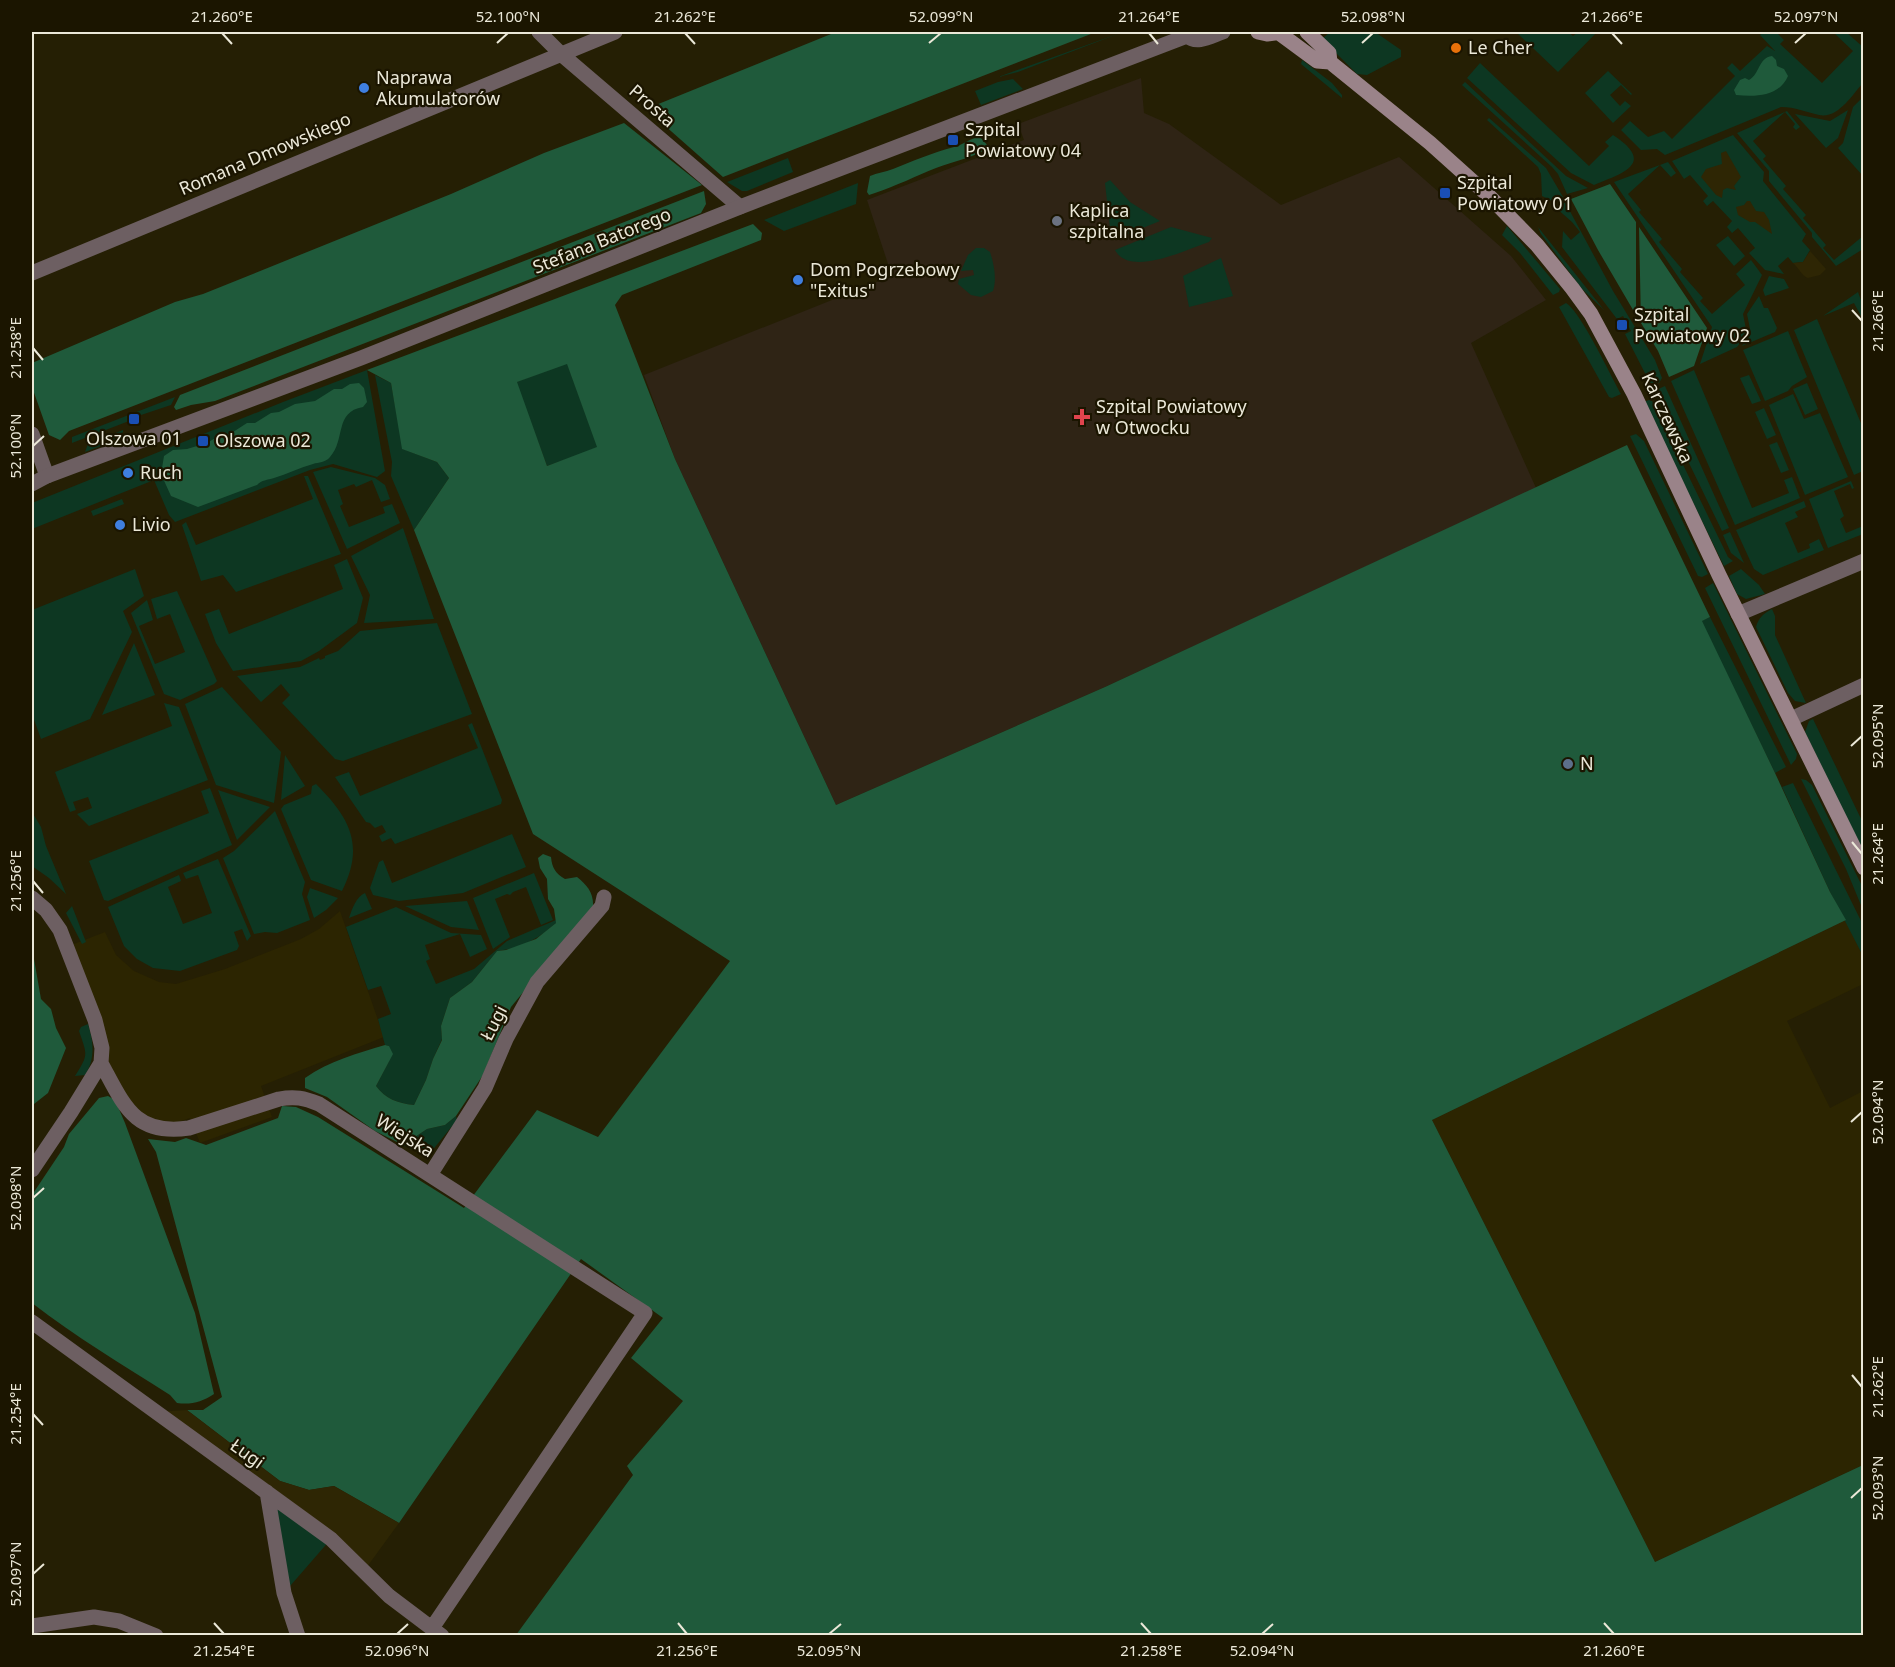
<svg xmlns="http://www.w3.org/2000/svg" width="1895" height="1667" font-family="'Noto Sans',sans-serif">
<rect width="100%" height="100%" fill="#251f04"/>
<path fill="#2c2501" d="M340,911L384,1037L261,1086L272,1117L200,1143L190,1118L173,1124L147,1122L101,1063L66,947L105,932L116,955L134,971L159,982L176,984L225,969L301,939L319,929Z
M1846,920L1863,956V984L1787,1021L1830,1108L1863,1091V1465L1655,1562L1432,1120Z"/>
<path fill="#2f2415" d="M1141,78L1144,113L1169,124L1281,205L1399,157L1511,256L1546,300L1471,343L1536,488L1105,687L836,805L675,459L644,375L892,276L867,200L1024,140L1018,124Z"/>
<path fill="#0d3722" d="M1123,32L1018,72L998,77Z
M1330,32H1375L1401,50V57L1367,75L1357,74L1322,39Z
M1516,32H1568L1573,36L1578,32H1597L1558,72Z
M1764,32H1780L1778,34L1784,40L1780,44L1822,83L1853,51L1833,32H1846L1863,47V83C1852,95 1838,119 1819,115C1806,112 1795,107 1781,107L1665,155L1657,149L1641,150L1621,130L1630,121L1648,137L1664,131L1672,139L1735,76L1727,68L1732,63L1740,71L1767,46L1775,51L1760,35Z
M1302,60L1332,83L1342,95V98L1301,64Z
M1480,63L1589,166L1609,146L1605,142L1613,135C1656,163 1624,173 1594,185L1571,173L1467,78Z
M1608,71L1632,94L1631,95L1621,85L1610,95L1620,106L1625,101L1631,106L1613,123L1585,93Z
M1013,79L1023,89L981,105L975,91L998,82Z
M1465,82L1566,176L1588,188L1567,194L1558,174L1552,167L1462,85Z
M1863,97V176L1838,148L1843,143L1853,107Z
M1848,110L1838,138L1826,148L1795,114L1830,121Z
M1787,111L1800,127L1796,130L1793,127L1795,124L1785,112L1753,141L1766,156L1763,159L1786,186L1783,189L1806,215L1803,218L1826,245L1823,248L1834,260L1863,236V249L1836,266L1812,237V233L1769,181V171L1737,133Z
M1489,118L1546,168L1563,197L1552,201L1542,196L1541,174L1538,167L1487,120Z
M1733,135L1764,172L1763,181L1806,234L1802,241L1810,250L1803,262L1793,263L1788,257L1778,266L1784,274L1765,270L1749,253L1755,248L1738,228L1732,233L1727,227L1732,221L1713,201L1707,206L1703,201L1708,196L1690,175L1684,179L1672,161Z
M788,158L793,172L747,191H742L727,182Z
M1668,162L1676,173L1671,177L1660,165L1628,194L1641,210L1639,212L1662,239L1659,242L1682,269L1680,272L1703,298L1700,301L1712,314L1745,285L1736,274L1751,260L1762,275L1743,314L1747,334L1737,347L1700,364L1712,327L1614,182Z
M1110,180L1130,202L1160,221L1123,236L1111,237L1105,183Z
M858,183L856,204L784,231L764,220Z
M1565,202L1613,291L1655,360L1662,378L1659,383H1650L1625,334L1631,331L1623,316L1617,319L1562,247L1563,231L1571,240L1580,232L1572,222L1555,207Z
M1507,226L1560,289L1559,292L1553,295L1520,253L1502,235Z
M1171,227L1212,238L1209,242C1187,249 1130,278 1115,250Z
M1538,227L1604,310L1582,289L1541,234Z
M1728,236L1745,256L1734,266L1716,245Z
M976,248H984L990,252C994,264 997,279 993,291L981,297L971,295L958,284L959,279L974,275L973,270L961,271L968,255Z
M1221,258L1233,296L1189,307L1183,276Z
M1769,276L1784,279L1789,288L1765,296L1763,290Z
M1858,292L1863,306V320L1854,303L1823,316Z
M1759,296L1764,308H1768L1777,328L1775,332L1742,346L1751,334L1747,314Z
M1566,303C1581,312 1611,376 1621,394L1612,398L1609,397L1559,307Z
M1817,319L1863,428V471L1854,475L1794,330Z
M1788,331L1807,377L1792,386L1788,391L1765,401L1743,350Z
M567,363L598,448L547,466L516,382Z
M367,370L385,471L377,477L333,464L310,470L175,522L169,515L154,480L32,529V503L283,402Z
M1694,370L1752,508L1789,493L1784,480L1792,477L1800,498L1735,525L1671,381Z
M375,375L391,383L403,449L437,462L449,478L414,530L391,476L392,462Z
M1749,375L1761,401L1752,404L1740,378Z
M1807,383L1818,409L1805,415L1793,389Z
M1665,386L1729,528L1722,531L1654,391Z
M1793,394L1804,419L1820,413L1848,477L1805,495L1769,405Z
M175,397L171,405L129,419V421L72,443V437Z
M1649,400L1652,401L1728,557L1733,561L1724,566L1644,402Z
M1764,408L1776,435L1767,439L1755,412Z
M123,430V432L112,442L85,452L88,444Z
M1636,434L1644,441L1708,574L1702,577L1698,576L1630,436Z
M1777,442L1789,470L1781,473L1769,445Z
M331,467L375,478L385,485L390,499L381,502L372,480L356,487L354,484L338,490L343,504L340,506L349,527L385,513L383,507L392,504L400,523L347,549L313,472Z
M304,476H308L341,554L236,592L223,575L201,581L182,525L186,522L196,545L313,499Z
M1851,481L1854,488L1852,489L1850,484L1834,491L1844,516L1840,519L1846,533L1863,526V534L1828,548L1809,499Z
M122,499L124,504L93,516L91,511Z
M1804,501L1806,507L1795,512L1798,517L1785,523L1798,553L1810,548L1809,544L1819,539L1824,550L1763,575L1754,569L1736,530Z
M403,528L434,619L364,623L370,595L351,556Z
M1730,532L1744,563L1731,553L1723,535Z
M347,559L363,598L357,623L319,651L301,661L233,671L216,643L205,614L219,609L229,634L343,589L334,565Z
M135,569L144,596L123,611L132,632L90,719L41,739L32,714V610Z
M1741,569L1759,585L1765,594L1746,599L1737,594L1729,576Z
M1713,583L1797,754L1796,759L1791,765L1705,588Z
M177,591L217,681L214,684L180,700L164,694L131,613L147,600L153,620L139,626L155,664L185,652L170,614L157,619L151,599Z
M1772,609L1775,616V635L1806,703L1795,701L1788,693L1756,627C1759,617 1763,614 1772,609Z
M1710,617L1786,767L1775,773L1701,621Z
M437,623L472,714L343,761L335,759L282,703L290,695L281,684L261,702L237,676L300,667L319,658L320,660L325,658V656L338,651L360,631Z
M134,643L155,695L102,715Z
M222,687L281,752L274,803L216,785L185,704Z
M164,703L179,707L208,780L89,826L77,814L92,808L88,797L73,802L76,810L70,812L55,772L172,726Z
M1813,719L1863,823V851L1805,732L1809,721Z
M472,723L502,800L501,804L395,844L391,838L382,842L379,836L386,832L382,825L375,828L370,823L366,822L335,777L349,772L360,796L478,748L468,725Z
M285,755L305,786L281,800Z
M1801,779L1806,780L1812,785L1863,888V910L1846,869Z
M1793,783L1863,925V956L1830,892L1782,787Z
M316,784C350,818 365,845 342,891L311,880L281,809L284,805L311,794L312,786Z
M210,788L232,845L108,901L104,900L89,861L209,813L201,791Z
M218,790L270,807L237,840Z
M275,811L305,882L302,894L310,920L277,933L265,932L254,934L223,858L234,851Z
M32,812L41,827L46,846L66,894L49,878L32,866Z
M512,834L526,867L463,893L399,901L373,895L370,888L379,862L383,860L392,883Z
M218,859L251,936L247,941L242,929L234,932L239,946L237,950L180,971L153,968L137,959L124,946L108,907L179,875L181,881L168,887L183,924L212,913L198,875L186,879L183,873Z
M534,873L553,920L541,925L526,887L513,892L510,895L507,894L495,899L510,937L493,949L473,898Z
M310,888L338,898L326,910L314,918L307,897Z
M365,893L372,909L349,918C352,909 356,897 365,893Z
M467,901L479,930L451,927L405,906Z
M72,906L86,942L82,944L66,913Z
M396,907L451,933L481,935L487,949L470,957L460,934L425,945L430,959L426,961L436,984L474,969L507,941L556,920V923C538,939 522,948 497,951L472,982L450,998L441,1026L442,1039L433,1059L426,1080L414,1105C397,1103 386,1099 376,1086L389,1061V1046L385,1045L378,1019L391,1014L381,986L368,990L346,927Z
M88,1024C94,1042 95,1060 85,1075L75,1076C89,1054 87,1055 79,1031L81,1027Z
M456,1116L457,1120L431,1152L422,1154L403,1145L427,1129L445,1125Z
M267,1492L331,1539L284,1593Z"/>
<path fill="#1f5a3b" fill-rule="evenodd" d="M836,32H1096L723,177L646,109Z
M1772,56L1776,60L1777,66L1784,69L1788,76C1779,97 1755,97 1736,95L1734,90L1740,80L1745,78L1749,80C1760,74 1758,58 1772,56Z
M624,123L702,185L69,431L60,440L49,435L32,387V363L175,302L203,294L451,194L544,153Z
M980,137L989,147C976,157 952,162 936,168C916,176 896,186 875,193L869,195L867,192L870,176C877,173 885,172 893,169C913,161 932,153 954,147C963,145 970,138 980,137Z
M1610,184L1636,222V315L1598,250L1571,199Z
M704,191L706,204L701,213L215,401L191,405L176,410L174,407L180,395Z
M753,224L762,233L761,240L622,295L615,305L675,459L836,805L1105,687L1627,445L1710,617L1702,621L1775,773L1830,892L1846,920L1432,1120L1655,1562L1863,1465V1635H516L633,1475L627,1466L683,1401L631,1358L663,1318L581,1259L399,1523L334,1486L309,1490L280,1481L187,1410H203L222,1397L156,1152L148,1139L175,1142L186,1138L206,1145L278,1118L282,1106L296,1107L318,1117L464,1208L537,1110L598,1137L730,961L533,834L414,530L449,478L437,462L402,449L391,383L367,370ZM567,364L597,447L547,466L517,382Z
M1639,227L1707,328L1694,366L1669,377L1658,351L1641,323Z
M359,383L364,388L367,402L363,407C334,412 346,439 330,457C325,463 319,462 313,464C299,468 287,474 274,478C267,480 262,480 257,485L198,507L171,496L161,474L164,456L173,450L187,449L207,443L217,437L230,434L247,423H255L271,413L279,412L295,404L315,401L334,389H342L350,384Z
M543,854L551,857C552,868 556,874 565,879L577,877C587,885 594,893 593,907L511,1007L483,1075L456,1116L445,1125L427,1129L403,1145L375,1131L327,1097L305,1088V1078C329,1061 358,1053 385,1045L389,1046L393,1054L376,1086C386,1099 397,1103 414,1105L426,1080L433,1059L442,1040L441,1026L450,998L472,982L497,951L506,950L536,939L556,923L554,909L548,899L547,879L540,868L538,858Z
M32,957L34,959L41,999L51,1009L56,1028L66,1048L48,1093L34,1104L32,1111Z
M108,1096L115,1100L125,1123L195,1313L214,1394C202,1402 191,1405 177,1403L170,1395C123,1365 76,1337 32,1303V1195L64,1147L69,1134L99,1098Z"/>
<path fill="#2e2604" d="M1726,151L1741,177L1734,186L1736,190L1727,188L1723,190L1722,198L1716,195L1701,177L1706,169L1722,164L1721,153Z
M1747,201H1750L1756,211L1764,212L1769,220L1772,234L1755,222H1750L1738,215L1736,207L1744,205Z
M1810,251L1826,269L1820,275L1808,278C1802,276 1798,267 1793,263L1803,262Z
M187,1410L280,1481L309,1490L334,1486L399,1523L364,1571L156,1412Z"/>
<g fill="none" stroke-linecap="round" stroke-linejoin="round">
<path stroke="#6d5f62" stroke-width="15" d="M539,32L561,54L740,207
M32,273L615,32
M32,434L47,476
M1738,614L1864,561
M1791,719L1864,685
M32,898L46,910L60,930L95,1020L102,1048L101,1063L71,1112L32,1170
M101,1063C124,1105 134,1136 189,1128L279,1099C295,1096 304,1098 319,1104L645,1313L432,1628
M430,1175L485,1088L506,1039L537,982L602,906L604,897
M32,1322L331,1539L389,1596L442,1636
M267,1492L284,1593L298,1636
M32,1626L94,1617L119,1621L156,1636"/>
<path stroke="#6d5f62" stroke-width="15" d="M1187,36C1197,45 1211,36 1223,32
M32,484L47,476L361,358L740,207L1187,36L1189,32"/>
<path stroke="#9a8389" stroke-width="15" d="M1258,32L1267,34L1282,32
M1307,32L1329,53L1330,62
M1279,33L1317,61L1330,62L1430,143L1489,196L1537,245L1572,288L1591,314L1634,394L1719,575L1864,868"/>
</g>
<path fill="none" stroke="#ebe8d8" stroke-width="2" d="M222,33L232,44M685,33L695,44M1149,33L1158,44M1612,33L1622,44M497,43L508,33M929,43L941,33M1362,43L1373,33M1795,43L1806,33M1852,310L1862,321M33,348L43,360M33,446L44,436M1851,746L1862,736M1852,842L1862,854M33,881L43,893M1851,1122L1862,1112M33,1198L44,1188M1852,1375L1862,1387M33,1414L43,1425M1851,1498L1862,1488M33,1574L44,1564M214,1623L224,1634M678,1623L687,1634M1141,1623L1151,1634M1604,1623L1614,1634M397,1634L408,1624M829,1634L841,1624M1262,1634L1273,1624"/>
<circle fill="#e8710a" stroke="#1b1500" stroke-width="2" cx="1456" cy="48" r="6"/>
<g fill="#3f7fe0" stroke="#1b1500" stroke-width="2">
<circle cx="364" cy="88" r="6"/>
<circle cx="798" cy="280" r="6"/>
<circle cx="128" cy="473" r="6"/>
<circle cx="120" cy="525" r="6"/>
</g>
<g fill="#1a4fb4" stroke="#1b1500" stroke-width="2">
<rect x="947" y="134" width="12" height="12" rx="3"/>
<rect x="1439" y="187" width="12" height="12" rx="3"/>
<rect x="1616" y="319" width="12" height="12" rx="3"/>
<rect x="128" y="413" width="12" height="12" rx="3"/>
<rect x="197" y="435" width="12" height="12" rx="3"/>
</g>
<circle fill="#6b7280" stroke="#1b1500" stroke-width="2" cx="1057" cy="221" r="6"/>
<path fill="#e0444e" stroke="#1b1500" stroke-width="2" d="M1079 408h6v6h6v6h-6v6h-6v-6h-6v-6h6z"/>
<circle fill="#5c6f8a" stroke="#1b1500" stroke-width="2" cx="1568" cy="764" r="6"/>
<g text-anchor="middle" stroke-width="4.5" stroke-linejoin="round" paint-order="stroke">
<g font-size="18" fill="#ebe8d8" stroke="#1b1500" text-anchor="start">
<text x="1468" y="54">Le Cher</text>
<text x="376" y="84">Naprawa<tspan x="376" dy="21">Akumulatorów</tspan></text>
<text x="965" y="136">Szpital<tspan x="965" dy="21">Powiatowy 04</tspan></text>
<text x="1457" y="189">Szpital<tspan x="1457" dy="21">Powiatowy 01</tspan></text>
<text x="1069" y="217">Kaplica<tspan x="1069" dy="21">szpitalna</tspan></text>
<text x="810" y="276">Dom Pogrzebowy<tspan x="810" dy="21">"Exitus"</tspan></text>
<text x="1634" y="321">Szpital<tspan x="1634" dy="21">Powiatowy 02</tspan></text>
<text x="1096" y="413">Szpital Powiatowy<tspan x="1096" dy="21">w Otwocku</tspan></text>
<text x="134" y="445" text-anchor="middle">Olszowa 01</text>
<text x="215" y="447">Olszowa 02</text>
<text x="140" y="479">Ruch</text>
<text x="132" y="531">Livio</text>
<text x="1580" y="770">N</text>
</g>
<g font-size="18" fill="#ebe8d8" stroke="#1b1500">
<text transform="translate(652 106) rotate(41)" y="6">Prosta</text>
<text transform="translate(265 154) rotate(-23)" y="6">Romana Dmowskiego</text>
<text transform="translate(602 241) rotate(-22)" y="6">Stefana Batorego</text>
<text transform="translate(1667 418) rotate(65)" y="6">Karczewska</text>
<text transform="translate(494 1023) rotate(-63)" y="6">Ługi</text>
<text transform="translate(405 1136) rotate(32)" y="6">Wiejska</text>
<text transform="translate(247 1454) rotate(36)" y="6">Ługi</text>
</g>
</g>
<rect width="1895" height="1667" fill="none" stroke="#1b1500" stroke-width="66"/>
<rect x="33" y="33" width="1829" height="1601" fill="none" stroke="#ebe8d8" stroke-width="2"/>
<g font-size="15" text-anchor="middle" fill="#ebe8d8">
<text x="222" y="22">21.260°E</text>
<text x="508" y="22">52.100°N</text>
<text x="685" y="22">21.262°E</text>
<text x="941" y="22">52.099°N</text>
<text x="1149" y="22">21.264°E</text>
<text x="1373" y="22">52.098°N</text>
<text x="1612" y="22">21.266°E</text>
<text x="1806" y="22">52.097°N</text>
<text transform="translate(1878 321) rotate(-90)" y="5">21.266°E</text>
<text transform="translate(16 348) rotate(-90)" y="5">21.258°E</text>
<text transform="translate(16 446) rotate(-90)" y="5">52.100°N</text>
<text transform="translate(1878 736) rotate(-90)" y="5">52.095°N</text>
<text transform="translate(1878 854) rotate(-90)" y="5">21.264°E</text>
<text transform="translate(16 881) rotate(-90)" y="5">21.256°E</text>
<text transform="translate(1878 1112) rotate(-90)" y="5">52.094°N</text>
<text transform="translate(16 1198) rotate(-90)" y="5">52.098°N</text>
<text transform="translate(1878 1387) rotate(-90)" y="5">21.262°E</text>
<text transform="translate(16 1414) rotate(-90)" y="5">21.254°E</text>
<text transform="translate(1878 1488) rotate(-90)" y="5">52.093°N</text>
<text transform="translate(16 1574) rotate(-90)" y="5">52.097°N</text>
<text x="224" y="1656">21.254°E</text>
<text x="397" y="1656">52.096°N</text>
<text x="687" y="1656">21.256°E</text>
<text x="829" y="1656">52.095°N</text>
<text x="1151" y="1656">21.258°E</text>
<text x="1262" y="1656">52.094°N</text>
<text x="1614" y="1656">21.260°E</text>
</g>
</svg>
